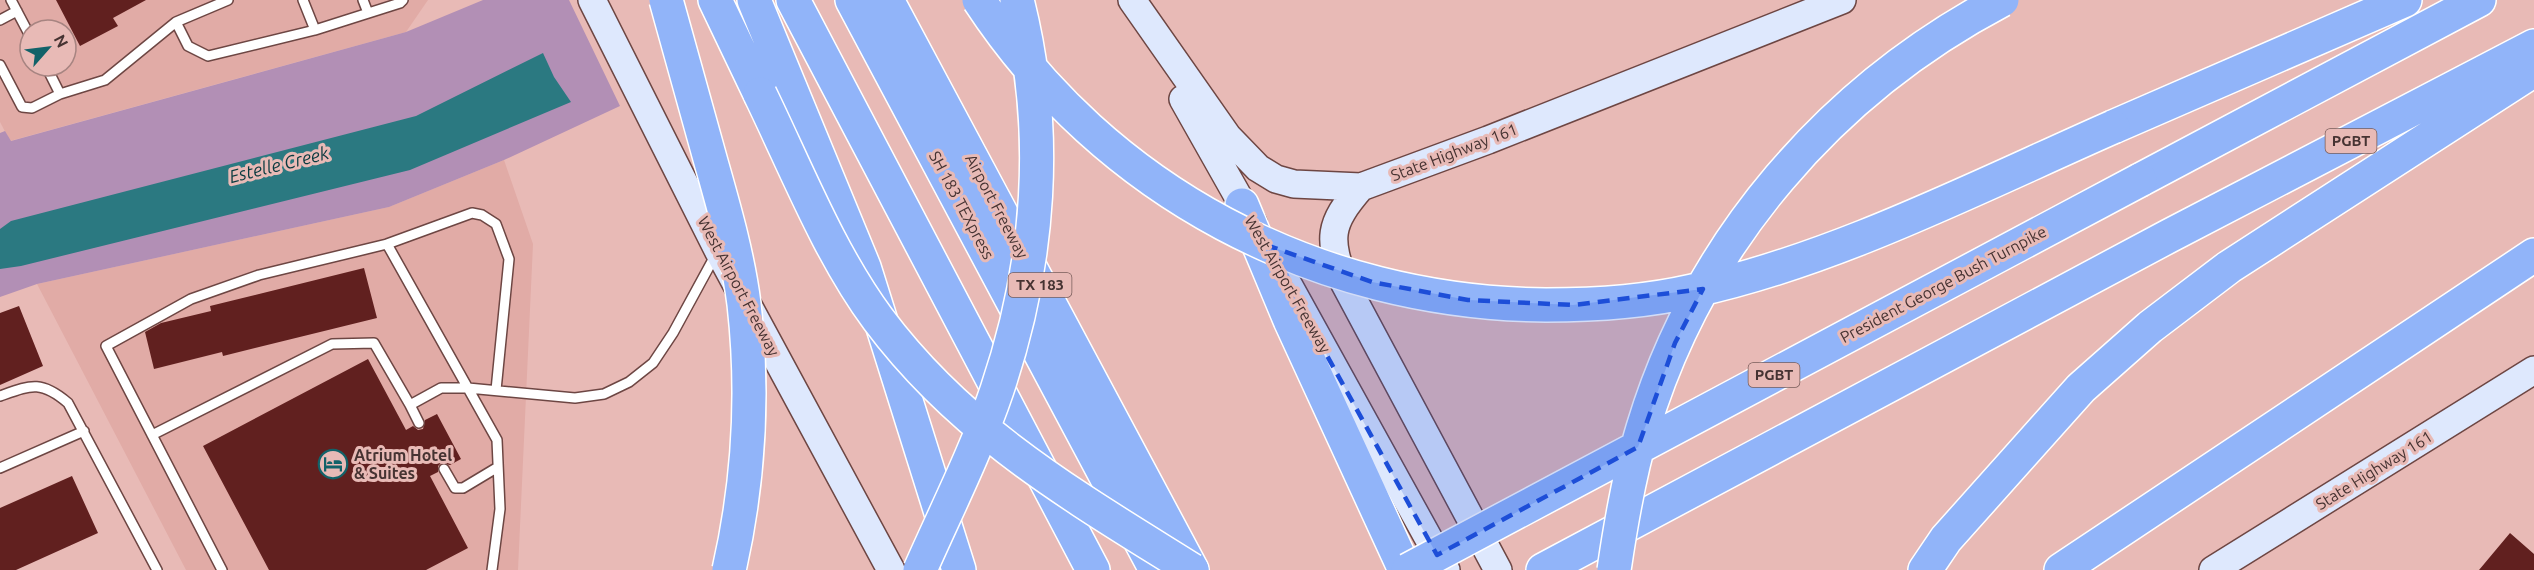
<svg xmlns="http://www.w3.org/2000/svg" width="2534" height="570" font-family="Ubuntu,sans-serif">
<rect width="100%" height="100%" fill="#e8bab6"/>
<path fill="#e1aba6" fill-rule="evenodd" d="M0,0H428L406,32L10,141L0,122ZM30,30H66V66H30Z
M504,160L533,244L518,570H186L37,284L389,207Z"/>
<path fill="#b28fb5" d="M483,0H569L620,106L504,160L389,207L37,284L0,297V133L5,131L11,141L406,32Z"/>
<path fill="#2b7981" d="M543,53L554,77L571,102L410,170L21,266L0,269V229L11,221L416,116Z"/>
<path fill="#61201f" d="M56,0H146L113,18L118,26L80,46Z
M364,268L377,318L223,356L222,352L154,369L145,332L161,323L211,311L210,306Z
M19,306L43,366L0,385V313Z
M368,359L406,430L413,426L418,430L423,429L425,420L437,414L461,459L450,465L441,463L438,466V472L430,476L468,548L426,570H269L203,446Z
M72,476L98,533L16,570H0V508Z
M2510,533L2534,554V570H2479Z"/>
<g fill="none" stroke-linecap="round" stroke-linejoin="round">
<g stroke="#6d4643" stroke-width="12">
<path id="lane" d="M11,0L30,36
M303,0L315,30L400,3L403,0
M363,0L368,13
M0,20L17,11
M176,22L188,46L208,56L315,30
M0,65L22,107L32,108L60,94
M46,66L60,94L105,80L176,22L228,0
M387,244L472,213L482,215L496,224L509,259L496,390
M0,396C31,385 41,380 68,403L157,570
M410,405L419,423
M152,435L332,344L374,343L410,405L441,388H468L575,398L604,394L629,382L653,363L673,333L716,254
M0,468L84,431
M444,469L455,488H463L498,467
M222,570L106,346L191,299L259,275L387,244L497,440L500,509L492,570"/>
</g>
<g stroke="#6d4643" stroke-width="30">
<path id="secondary" d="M592,0L718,250L891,570
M1132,0L1228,137L1258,168L1276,179L1294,184L1361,187L1488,140L1842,0
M1183,99L1253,223
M1361,187C1328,225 1328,238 1345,284L1498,570
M1284,277L1446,570
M2213,570L2534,370"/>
</g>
<g stroke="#fff" stroke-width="36">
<path id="highway" d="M715,0L760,94
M754,0L864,267L959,570
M793,0L1093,570
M852,0L1156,570
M887,0L1192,570
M2113,127L2405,0
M2140,180L2479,0
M1242,205L1290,320L1405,570
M1543,570L2169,236L2534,46
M1925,570L1946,539L2081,388L2150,327L2229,267L2534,70
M2061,570L2534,255"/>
</g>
<use href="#lane" stroke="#fff" stroke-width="9"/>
<use href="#secondary" stroke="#dee8fd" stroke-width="27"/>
<use href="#highway" stroke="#91b4f9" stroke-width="33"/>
<g stroke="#fff" stroke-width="36" stroke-linecap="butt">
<path id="highway-bridge" d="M666,0C681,54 696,108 711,162C724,208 738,256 744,304C754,393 749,482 729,570
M979,0C1105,192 1317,303 1546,305C1594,305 1644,302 1692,291C1835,260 1979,186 2113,127
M760,94C796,168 829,253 878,319C963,433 1074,496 1192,570
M920,570C946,511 976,452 997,390C1040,263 1050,130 1017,0
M1408,570L2140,180
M1614,570C1621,522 1629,474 1643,428C1699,242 1831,90 2002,0"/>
</g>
<use href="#highway-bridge" stroke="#91b4f9" stroke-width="33"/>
</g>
<path fill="#1d4ed8" fill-opacity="0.2" stroke="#1d4ed8" stroke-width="4.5" stroke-dasharray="12 8" stroke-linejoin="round" d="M1266,245L1372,282L1468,300L1573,305L1703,289L1675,343L1638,447L1437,555Z"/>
<defs>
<g id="hotel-ring" transform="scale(1.5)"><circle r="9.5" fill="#e8bab6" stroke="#126269" stroke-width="1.5"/><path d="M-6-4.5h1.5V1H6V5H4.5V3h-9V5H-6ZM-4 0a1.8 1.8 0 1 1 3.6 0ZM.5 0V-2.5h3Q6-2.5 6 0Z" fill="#126269"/></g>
</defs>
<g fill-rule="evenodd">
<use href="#hotel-ring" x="333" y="464"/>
</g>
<g text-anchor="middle" stroke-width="6" stroke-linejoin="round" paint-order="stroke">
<g fill="#e8bab6" stroke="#775c5a" stroke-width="1.5">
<rect x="2325.5" y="129" width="51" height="24" rx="4.5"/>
<rect x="1008.5" y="273" width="63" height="24" rx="4.5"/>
<rect x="1748.5" y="363" width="51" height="24" rx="4.5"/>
</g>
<g font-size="15" font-weight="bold" fill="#463332">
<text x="2351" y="146">PGBT</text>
<text x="1040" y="290">TX 183</text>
<text x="1774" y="380">PGBT</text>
</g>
<g font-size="16" fill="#463332" stroke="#e8bab6">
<text transform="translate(1454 152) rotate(-21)" y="6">State Highway 161</text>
<text transform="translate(962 205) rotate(62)" y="6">SH 183 TEXpress</text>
<text transform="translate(997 206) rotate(62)" y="6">Airport Freeway</text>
<text transform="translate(1288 284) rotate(60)" y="6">West Airport Freeway</text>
<text transform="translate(1943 284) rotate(-28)" y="6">President George Bush Turnpike</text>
<text transform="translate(739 286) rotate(62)" y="6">West Airport Freeway</text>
<text transform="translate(2374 470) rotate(-32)" y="6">State Highway 161</text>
</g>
<g font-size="16" font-weight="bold" fill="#463332" stroke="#e8bab6" text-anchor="start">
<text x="354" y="461">Atrium Hotel<tspan x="354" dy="18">&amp; Suites</tspan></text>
</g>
<g font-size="18" font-style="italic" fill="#093a3f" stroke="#e8bab6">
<text transform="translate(279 165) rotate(-14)" y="6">Estelle Creek</text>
</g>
</g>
<g transform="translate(48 48) rotate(62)"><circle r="28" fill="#e8bab6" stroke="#a78481" stroke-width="1.5"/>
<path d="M0-4.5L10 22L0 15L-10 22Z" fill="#126269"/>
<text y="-9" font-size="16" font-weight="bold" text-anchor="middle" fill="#463332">N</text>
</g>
</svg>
